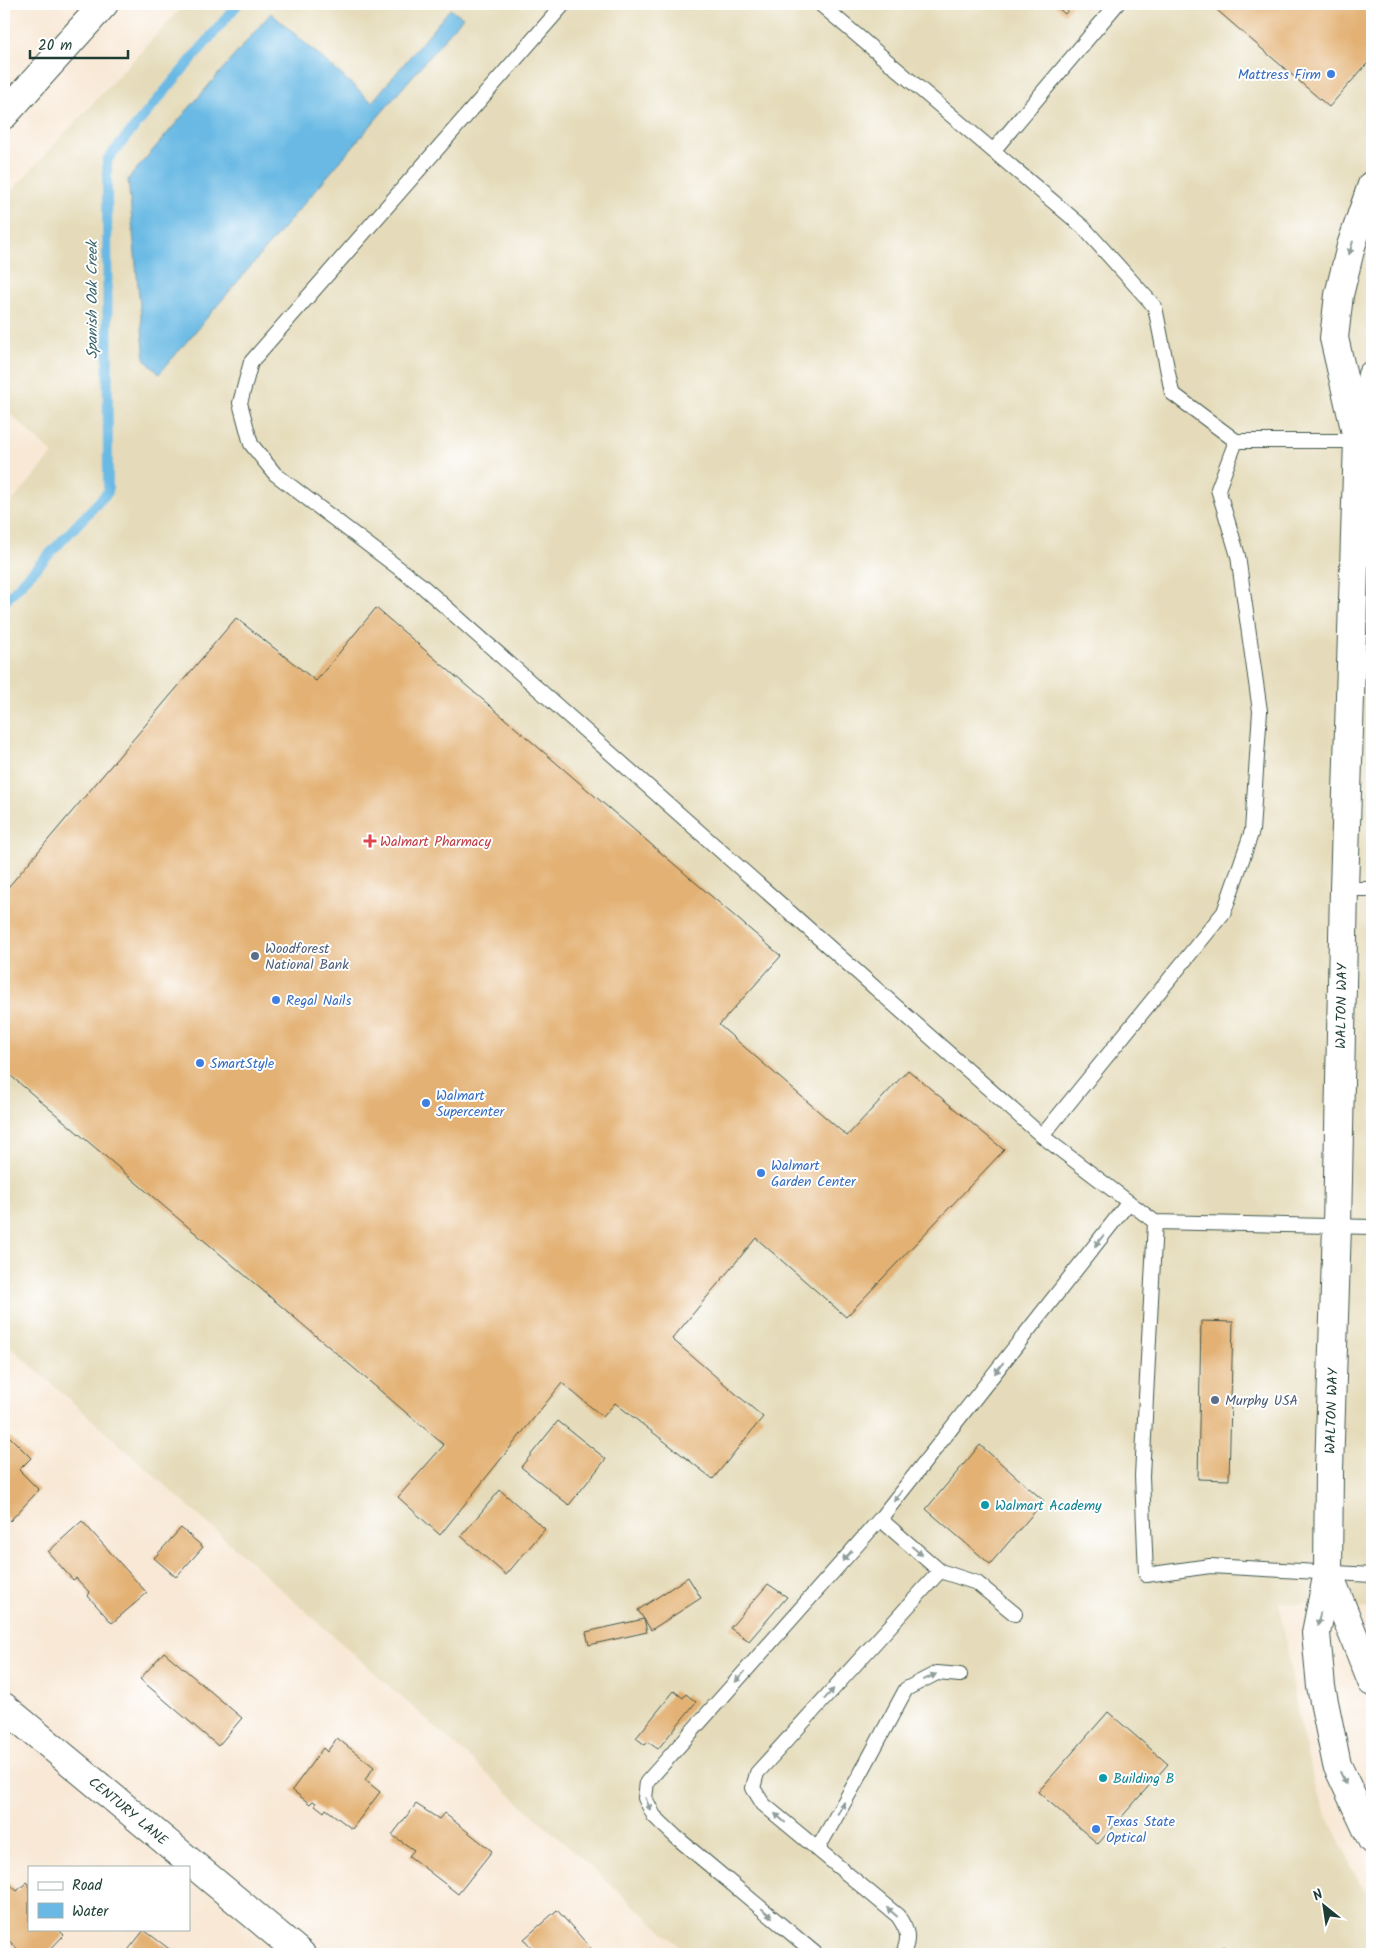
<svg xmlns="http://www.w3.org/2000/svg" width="1376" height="1958" font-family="Kalam,sans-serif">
<rect width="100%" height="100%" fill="#fff"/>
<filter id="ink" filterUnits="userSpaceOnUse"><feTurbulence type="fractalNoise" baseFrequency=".02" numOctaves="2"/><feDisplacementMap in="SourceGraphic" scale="10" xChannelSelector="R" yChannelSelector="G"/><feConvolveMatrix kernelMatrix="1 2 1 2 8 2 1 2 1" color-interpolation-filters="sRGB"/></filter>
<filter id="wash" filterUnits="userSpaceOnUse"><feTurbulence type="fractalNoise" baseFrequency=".0096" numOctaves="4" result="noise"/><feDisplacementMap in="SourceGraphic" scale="20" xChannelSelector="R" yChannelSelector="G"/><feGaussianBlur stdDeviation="1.12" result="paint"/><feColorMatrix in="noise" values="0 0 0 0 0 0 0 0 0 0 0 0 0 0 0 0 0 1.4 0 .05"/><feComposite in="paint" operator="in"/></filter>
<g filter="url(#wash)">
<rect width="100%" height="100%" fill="#f8e8d5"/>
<path fill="#e5dbba" d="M185,4H1372V1609L1279,1602L1300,1725L1316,1792L1360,1884L1372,1899V1954H688L4,1341V511L53,454L4,408V199Z"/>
<path fill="#69b9e4" stroke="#447b8c" d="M450,9L463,17L159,374L145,360L128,179L271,13L372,102Z"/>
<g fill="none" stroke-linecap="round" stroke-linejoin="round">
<path stroke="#69b9e4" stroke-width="10" d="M4,602L108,492L107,160L238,4"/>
</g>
<g id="blocks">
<path fill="#e3b173" d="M1053,4H1073L1065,14Z
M1210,4H1372V58L1329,107Z
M376,608L781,956L719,1025L847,1136L908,1070L1004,1150L846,1317L756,1238L672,1339L763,1417L713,1479L615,1403L603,1417L562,1383L440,1535L398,1497L444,1445L4,1070V892L236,618L316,681Z
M1201,1321L1233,1322L1229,1480L1198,1479Z
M558,1421L606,1459L569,1505L521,1467Z
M10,1437L31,1458L19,1470L39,1490L10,1521L4,1515V1443Z
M980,1445L1044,1501L990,1564L926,1509Z
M500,1490L545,1529L506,1575L461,1536Z
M82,1521L147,1593L112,1623L87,1595L90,1593L76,1578L73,1580L48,1552Z
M181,1528L203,1547L176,1577L154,1558Z
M688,1577L701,1598L651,1630L638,1610Z
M768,1584L787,1597L749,1641L730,1628Z
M644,1619L647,1632L589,1645L586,1632Z
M164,1652L242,1718L218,1746L140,1679Z
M674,1691L683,1698L686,1694L696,1702L658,1749L648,1742L645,1745L636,1738Z
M1108,1712L1168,1764L1098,1844L1038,1792Z
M337,1738L374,1767L365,1780L380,1792L352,1829L326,1809L324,1812L315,1805L316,1803L313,1801L310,1804L292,1790L323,1748L327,1752Z
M416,1804L439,1819L444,1813L492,1851L458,1894L409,1856L414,1850L392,1835Z
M4,1879L17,1891L27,1882L29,1884V1929H58L64,1935L46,1954H23L4,1936Z
M557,1910L596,1954H537L524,1939Z
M144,1930L176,1954H125Z
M1224,1946L1233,1954H1216Z"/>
</g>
</g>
<g filter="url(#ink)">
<use href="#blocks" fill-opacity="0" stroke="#40574c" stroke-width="1"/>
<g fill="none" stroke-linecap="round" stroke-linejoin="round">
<g stroke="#40574c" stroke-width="16">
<path id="service" d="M564,4L251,362L240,403L251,444L275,474L421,585L1042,1136L1224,912L1252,831L1260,711L1238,556L1218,489L1236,441H1372
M820,4L1083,227L1155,307L1172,393L1236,441
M993,151L1117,4
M1344,889H1372
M1042,1136L1155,1222L1372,1227
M1155,1222L1142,1476L1146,1575L1210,1566L1372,1575
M880,1519L940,1571L977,1583L1015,1614
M817,1850L862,1771L906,1689L937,1673L960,1675
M816,1954L676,1837L654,1816L645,1798L647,1782L880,1519L1129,1202
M903,1954C910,1937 908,1931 898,1916L763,1804L753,1788L757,1773L940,1571"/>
</g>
<g stroke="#40574c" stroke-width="30">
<g id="minor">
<path d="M4,115L104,4"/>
<path d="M1372,375L1358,440L1344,889L1337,1226L1329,1470L1328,1572L1316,1633L1321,1687L1337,1765L1372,1840"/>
<path d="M1356,433L1334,338L1339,295L1351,246L1372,185"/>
<path d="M1328,1572L1372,1682"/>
<path id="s1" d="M4,1707L301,1954"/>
</g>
</g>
<use href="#service" stroke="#fff" stroke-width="14"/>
<use href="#minor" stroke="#fff" stroke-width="28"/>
</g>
<defs><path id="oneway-solid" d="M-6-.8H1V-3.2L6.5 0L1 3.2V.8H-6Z" transform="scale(1.25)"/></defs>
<g fill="#8f9e9a">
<use href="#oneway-solid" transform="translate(1351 248) rotate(106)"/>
<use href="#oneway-solid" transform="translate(1099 1241) rotate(128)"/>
<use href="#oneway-solid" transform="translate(999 1368) rotate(128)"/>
<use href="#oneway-solid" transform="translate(898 1496) rotate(128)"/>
<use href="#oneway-solid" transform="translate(917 1551) rotate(41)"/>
<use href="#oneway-solid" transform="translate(847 1556) rotate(132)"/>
<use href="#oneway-solid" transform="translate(1319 1619) rotate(101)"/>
<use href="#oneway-solid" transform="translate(740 1677) rotate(132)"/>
<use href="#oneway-solid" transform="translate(930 1677) rotate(-25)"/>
<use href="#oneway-solid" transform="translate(829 1694) rotate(-48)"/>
<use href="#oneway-solid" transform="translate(1343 1778) rotate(65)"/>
<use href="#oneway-solid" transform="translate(648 1804) rotate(68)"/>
<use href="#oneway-solid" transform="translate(841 1808) rotate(-60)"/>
<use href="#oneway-solid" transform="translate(780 1818) rotate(-139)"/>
<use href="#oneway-solid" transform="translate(892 1912) rotate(-139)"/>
<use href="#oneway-solid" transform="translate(767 1913) rotate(40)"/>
</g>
</g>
<g fill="#3f7fe0" stroke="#fff" stroke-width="2">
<circle cx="1331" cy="74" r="5"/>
<circle cx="276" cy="1000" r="5"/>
<circle cx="200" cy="1063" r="5"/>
<circle cx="426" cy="1103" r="5"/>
<circle cx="761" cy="1173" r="5"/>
<circle cx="1096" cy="1829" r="5"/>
</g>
<path fill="#e0444e" stroke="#fff" stroke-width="2" d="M367.5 833.5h5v5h5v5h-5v5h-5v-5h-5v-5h5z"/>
<g fill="#5c6f8a" stroke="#fff" stroke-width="2">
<circle cx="255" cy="956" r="5"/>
<circle cx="1215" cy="1400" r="5"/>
</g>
<g fill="#0f9aa8" stroke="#fff" stroke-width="2">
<circle cx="985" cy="1505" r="5"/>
<circle cx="1103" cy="1778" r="5"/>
</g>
<g text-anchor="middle" stroke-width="4" stroke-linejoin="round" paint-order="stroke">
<g font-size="14" fill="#366cbe" stroke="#fff" text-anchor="start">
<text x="1321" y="79" text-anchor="end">Mattress Firm</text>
<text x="286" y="1005">Regal Nails</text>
<text x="210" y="1068">SmartStyle</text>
<text x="436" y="1100">Walmart<tspan x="436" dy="16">Supercenter</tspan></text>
<text x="771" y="1170">Walmart<tspan x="771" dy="16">Garden Center</tspan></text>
<text x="1106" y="1826">Texas State<tspan x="1106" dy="16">Optical</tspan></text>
</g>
<g font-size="14" fill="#be3a42" stroke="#fff" text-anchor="start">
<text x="380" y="846">Walmart Pharmacy</text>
</g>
<g font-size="14" fill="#4e5e75" stroke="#fff" text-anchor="start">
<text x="265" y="953">Woodforest<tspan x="265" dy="16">National Bank</tspan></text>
<text x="1225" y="1405">Murphy USA</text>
</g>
<g font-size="14" fill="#1f3d34" stroke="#fff">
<text transform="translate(1341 1006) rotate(-89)" y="5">WALTON WAY</text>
<text transform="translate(1331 1411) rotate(-88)" y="5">WALTON WAY</text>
<text dy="5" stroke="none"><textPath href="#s1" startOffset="162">CENTURY LANE</textPath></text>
</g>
<g font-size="14" fill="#0d838f" stroke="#fff" text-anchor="start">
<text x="995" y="1510">Walmart Academy</text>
<text x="1113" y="1783">Building B</text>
</g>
<g font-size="15" font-style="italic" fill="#356269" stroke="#fff">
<text transform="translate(92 300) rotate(-90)" y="5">Spanish Oak Creek</text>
</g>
</g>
<rect width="1376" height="1958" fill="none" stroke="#fff" stroke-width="20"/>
<rect x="28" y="1866" width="162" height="65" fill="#ffffff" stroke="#a5b1ae"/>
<rect x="38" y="1882" width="25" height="8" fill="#ffffff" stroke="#a5b1ae"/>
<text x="72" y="1890" font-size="15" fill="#1f3d34">Road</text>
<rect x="38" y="1903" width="25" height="15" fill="#69b9e4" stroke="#a5b1ae"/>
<text x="72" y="1916" font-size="15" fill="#1f3d34">Water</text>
<g transform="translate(1324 1906) rotate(330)" stroke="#ffffff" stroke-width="4" paint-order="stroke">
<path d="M0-4L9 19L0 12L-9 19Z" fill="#1f3d34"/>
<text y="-8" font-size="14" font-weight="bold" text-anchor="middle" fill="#1f3d34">N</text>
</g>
<path d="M30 50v8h98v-8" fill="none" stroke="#1f3d34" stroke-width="2.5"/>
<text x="38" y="50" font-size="15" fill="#1f3d34" stroke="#ffffff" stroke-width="4" paint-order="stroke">20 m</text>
</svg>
